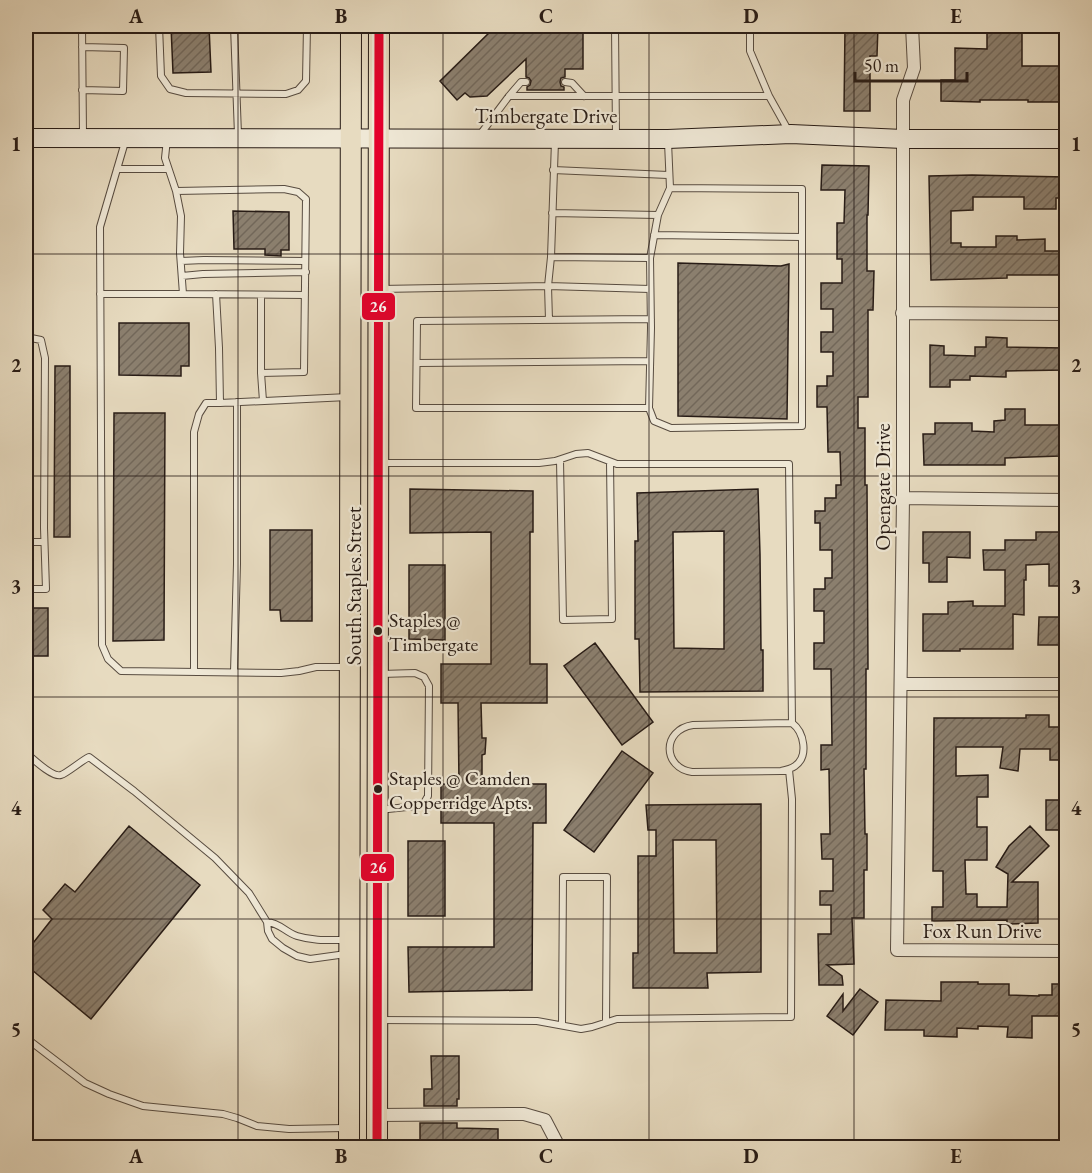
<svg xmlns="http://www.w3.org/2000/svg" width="1092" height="1173" font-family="'EB Garamond',serif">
<defs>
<pattern id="building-hatch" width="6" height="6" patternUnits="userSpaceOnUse" patternTransform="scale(1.5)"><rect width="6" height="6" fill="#8b7f6e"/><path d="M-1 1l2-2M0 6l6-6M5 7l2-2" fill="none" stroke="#726759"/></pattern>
</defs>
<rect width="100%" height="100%" fill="#e7dbc0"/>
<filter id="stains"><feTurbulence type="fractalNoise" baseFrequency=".00333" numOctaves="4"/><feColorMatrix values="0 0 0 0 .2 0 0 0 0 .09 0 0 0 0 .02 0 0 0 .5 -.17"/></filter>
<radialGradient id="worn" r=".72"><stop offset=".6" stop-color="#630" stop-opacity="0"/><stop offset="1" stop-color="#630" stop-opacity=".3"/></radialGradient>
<path fill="url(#building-hatch)" stroke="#281c16" stroke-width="1.5" fill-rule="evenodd" d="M171,26H209L211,72L173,73Z
M496,26H583V69H565V77L561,78L560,82L561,86L564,87V90H527V87L530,85L531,81L529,78L526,77V59L487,96L470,97L465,93L457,100L440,81Z
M845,26H878L877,56H870V111H844Z
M987,26H1022V66H1064V102H1028V100H980V102L941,101V80H955V48L987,49Z
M822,165L869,166L868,215H867V271H874L873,310H868V397H858V428H865V485H867L868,669H866V769H864L865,834H867V870H864V918H852L854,964L827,965L842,976L843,985H819L818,934H831V905H820V891H833V859H822L821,834H830L829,769L821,770V745H832L831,669H814V643H824V611H814V589H825V578H832V550H820V523H815V511H825V498H836V485H841L840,452H828L827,407H817V386H827V376H833V352H821V332H833V309H821V283H842V259H837V223H844L845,190H821Z
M972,175L1066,177V198H1056V209H1024V197H973V210L951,211V243H961V247H996V236H1017V240L1045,239V251H1065V275H1007V278L931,280L929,176Z
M233,211L289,212V250H281V256L265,255V249H234Z
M678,263L781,266L789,264L787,419L678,416Z
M119,323H189V366H181V376L119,375Z
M986,337L1007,338V347L1066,348V370L1006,371V377L970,376V380H950V387H930V345L944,346V355L975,356V347H986Z
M55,366H70V537H54Z
M1005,409H1025V425H1066V446H1060V456L1005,458V465H924L923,434H935V423H972V431L994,432V421L1005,420Z
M114,413H165L164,640L113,641Z
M410,489L533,491V532H530V664H547V703H481L482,738H486L485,754L482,755V784H546V823H533L532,990L409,992L408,947H494V823H441V784H459L458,703H441V664H491V532L410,533Z
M758,489L760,554L761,650H763V691L640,692L639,639H635V541H638L637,493ZM724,531V649L674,648L673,532Z
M270,530H312V621H281L280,610H270Z
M923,532H970V558L947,557V582H929V563H923Z
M1036,532H1066V586H1049V564L1026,565V580H1024V615L1013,614V649H960V651H923V614H948V602L973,601V606H1005V570H984L983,550H1005V540H1036Z
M409,565H445V640L409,639Z
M26,608H48V656H26Z
M1039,617H1066V645H1038Z
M595,643L653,722L622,745L564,666Z
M1026,715H1049V727H1066V760H1050V749H1020L1018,771L1000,768L1003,747H956V776L988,775V797H977V827H987V860H965L966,894H977V907H1007L1008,874L996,867L1009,846L1030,826L1049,846L1012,882H1038V923L1007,924V920L932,921V907H943V871H933L934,718H1026Z
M622,751L653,773L594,852L564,830Z
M1046,800H1066V830H1046Z
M761,804V972L707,973L708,988H633V953H638V856H656V830H648L646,805ZM673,840H716L717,953H674Z
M129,826L200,885L91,1019L26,965V952L52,919L43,910L65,884L75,892Z
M408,841H445V916H408Z
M941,982H978V984H1009V995L1039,996V995H1052V984H1066V1016H1032V1038L1007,1037L1008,1027L978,1026V1029L957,1028V1037L924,1036V1030H885L886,1000L941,1001Z
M860,989L878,1002L853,1035L827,1016L843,994V1011Z
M431,1056H459V1099H457V1106H424V1089H432Z
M420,1123H457V1128L498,1129V1148H420Z"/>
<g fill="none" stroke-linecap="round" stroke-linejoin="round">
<g stroke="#584c40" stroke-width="8">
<path id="lane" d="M82,26L83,135
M159,26L161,76L170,89L186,93L286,94L298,90L306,81L307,26
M234,26L238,135
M615,26L616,136
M750,26V51L769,96L788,130
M82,47L124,48L123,91L82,90
M565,82L572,83L584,96
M509,96L521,82H526
M479,136L509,96H769
M125,142L100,227L102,645L108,659L121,671L281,673L299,671L316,667H347
M668,142L670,188L658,215L650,258L651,328L649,408L654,421L671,428L802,426V189L670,188
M117,169H168
M553,170L668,175
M176,191L284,189L298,192L306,199L304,372L261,373
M552,213L658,215
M654,235L802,237
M551,257L650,258
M181,261L204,260L305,261
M182,276L203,274L306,272
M380,289L548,286L650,289
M100,294H183L180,253L181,216L176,191L165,158L167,139
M183,294L305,295
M216,294L219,348L220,403L348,397
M261,295V373L263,401
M549,320L548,286L551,257L555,141
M26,337L41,340L45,358L44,528L46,589H26
M417,363L650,361
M649,408H416L417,321L651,319
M560,460L563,620L612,619L610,462
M382,463H539L555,461L576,454L588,453L617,464H789L792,723C804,732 809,756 795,766C791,769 786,770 781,771L692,772C663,768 661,730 693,725L792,723
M26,542H44
M194,672V432L199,414L206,403H220
M234,672L237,564V402
M26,753C33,759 53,778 61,775C67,773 81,761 89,757L134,791L215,858L249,893L267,922L268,931L272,939L283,948L297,956L310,959L346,954
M379,810L416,806L424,803L428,796L429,686L424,677L415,673L381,674
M267,922C280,923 285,932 297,936C313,941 329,940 345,940
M379,1020L537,1021L581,1029L592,1027L617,1019L791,1017L792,799L789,770
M562,1025L563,877H607L606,1022
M26,1038L85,1083L109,1094L143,1106L223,1114L237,1118L257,1126L289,1129L345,1128"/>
</g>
<g stroke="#584c40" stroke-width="14">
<path id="street" d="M912,26L914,68L903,100V498L897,950L1066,951
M902,313L1066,314
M903,498L1066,500
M901,684H1066
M377,1115L524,1114L545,1120L557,1143L556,1148"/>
</g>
<g stroke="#281c16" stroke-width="20">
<path id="secondary" d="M26,138L668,139L791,134L903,139H1066"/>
</g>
<g stroke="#281c16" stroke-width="22">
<path id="primary" d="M349,1148L351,26
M377,1148L379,26"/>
</g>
<use href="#lane" stroke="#efe8d6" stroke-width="6"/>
<use href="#street" stroke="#efe8d6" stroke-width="12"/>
<use href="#secondary" stroke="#efe8d6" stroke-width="18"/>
<use href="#primary" stroke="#e7dbc0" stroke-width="20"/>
<g stroke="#efe8d6" stroke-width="14">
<path id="bus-1" d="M377,1148L379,26"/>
</g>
<use href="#bus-1" stroke="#e4002b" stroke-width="9"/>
</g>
<path fill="none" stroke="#281c16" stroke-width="1.5" stroke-opacity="0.55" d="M238,26V1148M443,26V1148M649,26V1148M854,26V1148M26,254H1066M26,476H1066M26,697H1066M26,919H1066"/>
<g fill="#281c16" stroke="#efe8d6" stroke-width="2">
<circle cx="378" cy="631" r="5"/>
<circle cx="378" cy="789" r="5"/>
</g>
<g text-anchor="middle" stroke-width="4.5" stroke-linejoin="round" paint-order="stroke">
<g font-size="20" fill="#281c16" stroke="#efe8d6" text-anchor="start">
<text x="389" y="627">Staples @<tspan x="389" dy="24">Timbergate</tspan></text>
<text x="389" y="785">Staples @ Camden<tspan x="389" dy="24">Copperridge Apts.</tspan></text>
</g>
<g font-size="21" fill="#281c16" stroke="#efe8d6">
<text x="546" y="123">Timbergate Drive</text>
<text transform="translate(883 487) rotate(-90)" y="7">Opengate Drive</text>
<text transform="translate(354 586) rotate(-90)" y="7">South Staples Street</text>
<text x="982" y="938">Fox Run Drive</text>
</g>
</g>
<g stroke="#efe8d6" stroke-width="2">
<rect x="361" y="292" width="35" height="29" rx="6" fill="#e4002b"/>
<rect x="360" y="853" width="35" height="29" rx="6" fill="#e4002b"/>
</g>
<g font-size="16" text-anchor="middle" font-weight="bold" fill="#fff">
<text x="378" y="312">26</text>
<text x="378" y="873">26</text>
</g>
<rect width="1092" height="1173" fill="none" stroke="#e7dbc0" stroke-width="66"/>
<path d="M855 72v9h112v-9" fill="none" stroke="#281c16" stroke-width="3"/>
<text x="864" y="72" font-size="18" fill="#281c16" stroke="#efe8d6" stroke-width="4.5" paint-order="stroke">50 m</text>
<rect x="33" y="33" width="1026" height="1107" fill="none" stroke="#281c16" stroke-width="2"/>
<g font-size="20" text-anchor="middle" font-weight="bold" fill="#281c16">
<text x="136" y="23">A</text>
<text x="341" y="23">B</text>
<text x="546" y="23">C</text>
<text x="751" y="23">D</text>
<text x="956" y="23">E</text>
<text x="16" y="151">1</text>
<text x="1076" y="151">1</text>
<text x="16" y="372">2</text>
<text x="1076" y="372">2</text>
<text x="16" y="593">3</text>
<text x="1076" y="593">3</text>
<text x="16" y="815">4</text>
<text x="1076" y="815">4</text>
<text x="16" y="1036">5</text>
<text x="1076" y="1036">5</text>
<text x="136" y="1163">A</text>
<text x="341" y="1163">B</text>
<text x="546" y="1163">C</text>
<text x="751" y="1163">D</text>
<text x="956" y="1163">E</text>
</g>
<rect width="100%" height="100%" filter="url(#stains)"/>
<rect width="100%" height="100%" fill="url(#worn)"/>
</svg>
